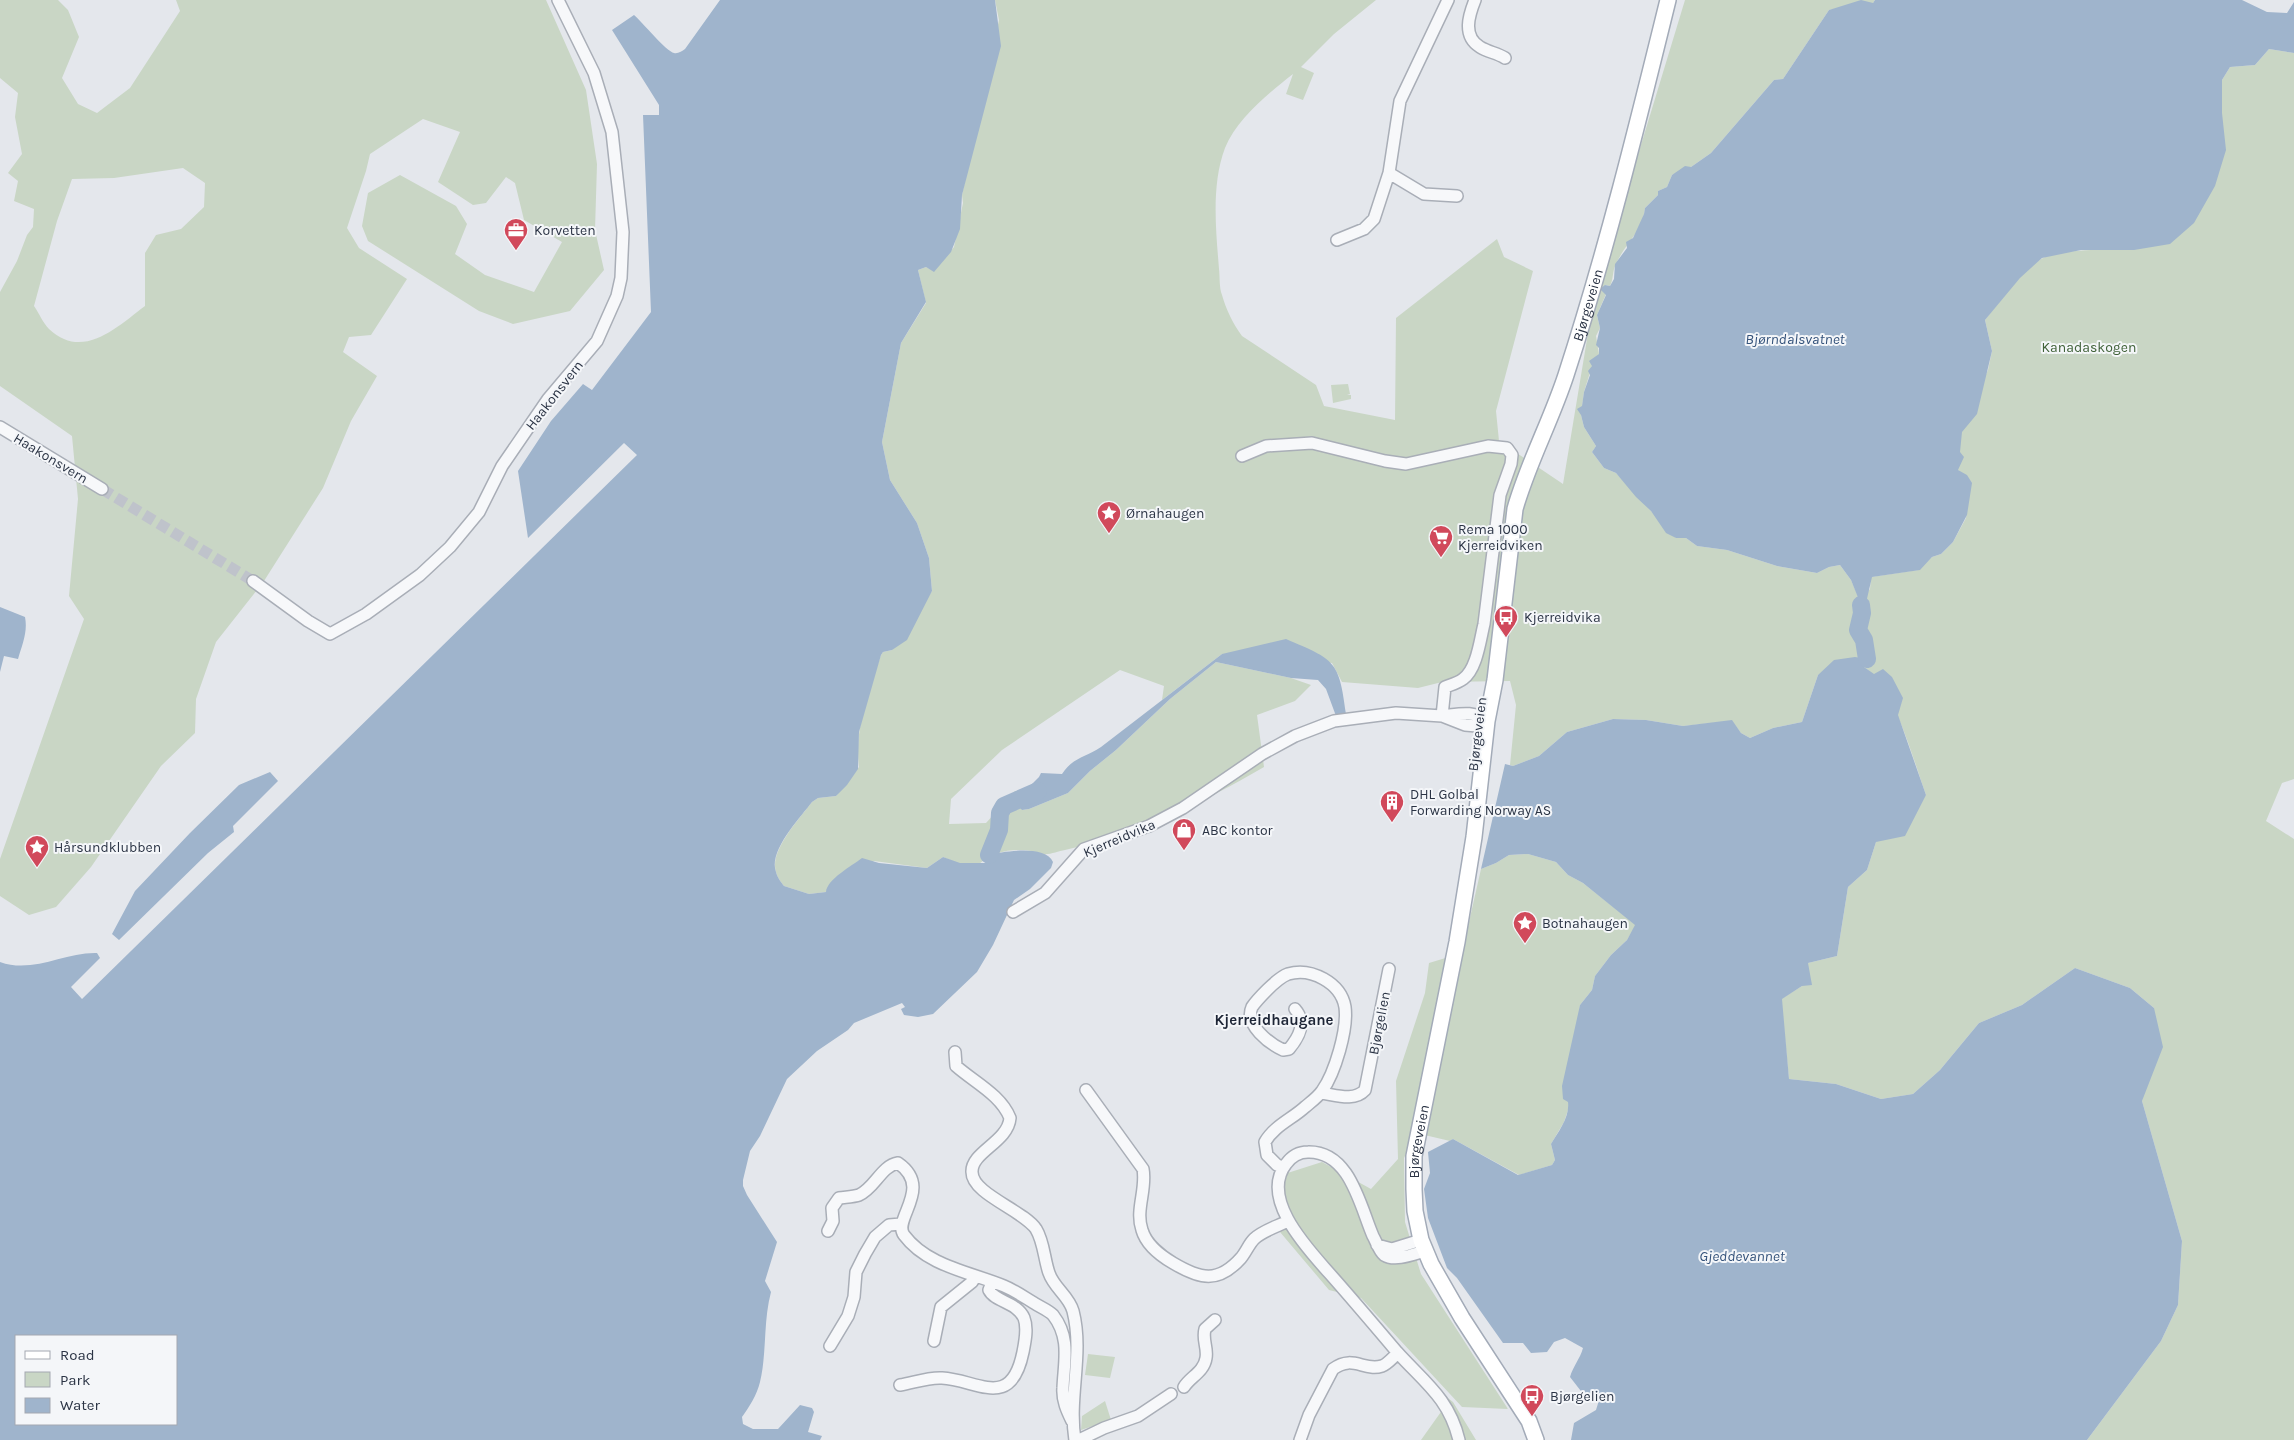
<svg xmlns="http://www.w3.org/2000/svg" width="2294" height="1440" font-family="Karla,sans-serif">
<rect width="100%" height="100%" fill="#e4e7ec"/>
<path fill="#c9d6c5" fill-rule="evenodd" d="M0,0H58L68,10L79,37L62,78L78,104L97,113L130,88L180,11L176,0H546L586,90L597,164L595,230L604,270L570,311L513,324L479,311L368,241L362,226L368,193L400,175L456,206L467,224L455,254L485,275L534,292L562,242L524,220L515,183L506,177L486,203L473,205L438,182L460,132L423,119L370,154L366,171L347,228L359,248L407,279L371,335L349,337L343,352L377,376L351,421L323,488L264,581L216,642L196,699L195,733L161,766L91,867L56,907L29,915L0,896V859L84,619L69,596L78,499L72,436L0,386V292L17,261L27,235L33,227L34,209L14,201L18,181L8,173L22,154L15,117L18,93L0,78ZM183,168L205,183L204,207L181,229L156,235L145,253V306C117,327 83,361 49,329C43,323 39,313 34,306L57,221L72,179L114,178Z
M995,0H1376L1334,34L1301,67L1314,73L1303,100L1286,94L1293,74C1269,93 1237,118 1225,148C1211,185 1216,231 1219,269C1220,277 1219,287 1222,295C1226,309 1233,324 1242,336L1316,385L1324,406L1395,420L1396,318L1497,239L1504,257L1533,271L1496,411L1499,441L1563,484L1593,303L1685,0H1875L1873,3L1829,10L1783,79L1774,80L1711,153L1691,167L1672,175L1667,187L1658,191V195L1645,208C1643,231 1624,245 1616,264C1612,271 1614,278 1610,286L1605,285L1606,294L1597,315L1600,328L1596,336L1599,354L1592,366L1584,392L1581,415L1584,427L1596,446L1592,452L1604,468L1616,473L1676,538H1686L1697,546L1727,550L1777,566L1817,573L1829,567L1840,565L1851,580L1860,601L1870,589L1871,577L1918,570L1932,557L1941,554L1953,542L1966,518L1970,487L1958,470L1961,427L1988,370L1992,351L1985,320C1997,305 2026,266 2043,258C2056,252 2082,250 2096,250L2222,113V80L2230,67L2255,65L2269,49L2294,53V779L2282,783L2266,821L2294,839V1440H2087L2161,1341L2178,1305L2182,1241L2142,1101L2154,1008L2130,988L2075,968L2022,1005L1979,1023L1940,1070L1913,1094L1881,1099L1836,1084L1789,1079L1781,999L1802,986L1808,963L1837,956L1848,887L1867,870L1876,842L1926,795C1913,759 1895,689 1864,667L1867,660L1818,675L1802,722L1773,728L1750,738L1741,733L1732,721L1683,726L1646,720L1613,719L1567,732L1539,756L1513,766L1510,765L1516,705L1510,681L1442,682L1418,688L1342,682L1332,663L1222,654L1162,700L1164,686L1120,670L1002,750L951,799L949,824L986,823L1015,791H1026L1017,799L1022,810L1029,809L1068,793L1090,771L1116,750L1170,699L1216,662L1291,678L1311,685L1295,701L1257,715L1264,767C1201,804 1137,834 1065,850C1058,851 1050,855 1043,854C1039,854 1035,852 1032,851C1013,848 993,851 979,864L957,863L943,857L927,868L874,861L826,892L809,894L784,886C781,882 777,877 776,872C769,851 800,818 812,802L818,798L836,796L859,767C854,729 869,690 881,655L883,652L892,650L932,591L929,558L917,523L890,480L882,442L901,343L926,303L918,270L926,267L934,271L954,247L963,203L962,195L999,20Z
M1348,384L1350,394L1347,395H1351V399L1333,403L1331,385Z
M1528,854L1556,862L1568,875L1583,883L1636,925L1627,940L1611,955L1595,976L1592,990L1580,1005L1569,1107L1564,1122L1551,1144L1555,1160L1552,1165L1519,1175L1453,1139L1450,1141L1416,1133L1404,1158L1405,1222L1421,1274L1508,1409L1462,1407L1361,1298L1329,1290L1280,1232L1290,1215L1275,1177L1322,1162L1371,1189L1398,1159L1396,1081L1425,993L1429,963L1462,953L1481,869L1496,863L1509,855Z
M1088,1354L1115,1357L1110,1378L1085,1375Z
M1407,1370L1417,1374L1453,1402L1476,1440H1421L1443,1409Z
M1105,1401L1111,1420L1081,1430L1082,1416Z"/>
<path fill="#9fb4cc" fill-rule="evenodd" d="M720,0H995L1001,46L962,195L960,229L951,252L934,272L926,267L918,270L926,302L901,343L882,442L890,480L917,523L929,558L932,591L907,640L892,650L883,652L881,655L859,732L858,769L847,785L836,796L818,798L812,802C800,818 768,851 776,872C777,877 781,882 784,886L809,894L826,892C827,879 852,866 862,858L879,863L927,868L943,857L960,863H989V855C1004,851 1046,845 1053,862L1051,868L1030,889L1014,900L993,945L977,972L933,1014L918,1017L904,1015L901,1009L905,1007L902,1003L854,1023L848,1030L817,1051L787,1079L760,1136L750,1151L743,1180V1186L747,1195L777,1242L765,1281L771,1292C763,1322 767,1353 760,1382C757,1395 749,1407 742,1417L743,1424L753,1429H778L800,1405L812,1408L814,1412L808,1432L822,1436L820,1440H0V962C33,974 64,952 97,953L100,958L71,987L82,999L637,455L624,443L528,538L518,471L551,421L583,384L592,390L651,312L643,115H659V105L612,30L634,15C642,22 667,52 674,53C678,54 682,51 685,49ZM16,1336H176V1424H16Z
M1861,0L1873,3L1875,0H2242L2267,12L2287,13L2294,2V53L2269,49L2255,65L2230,67L2222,80V113L2226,150L2215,186L2194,223L2170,244L2134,250H2081L2042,258L2020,278L1985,320L1992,351L1977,414L1962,432L1960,452L1964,457L1958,470L1967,475L1972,483L1967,515L1953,542L1941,554L1932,557L1920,570L1872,577L1866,603L1861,605L1851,580L1840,565L1829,567L1817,573L1777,566L1727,550L1697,546L1686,538H1676L1666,533L1651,511L1636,497L1616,473L1604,468L1592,452L1596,446L1584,427L1581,415L1577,409L1582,406L1584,392L1590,375L1588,371L1592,366L1589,361L1599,354V348L1596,345L1600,328L1597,315L1606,295L1600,289L1605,285L1610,286L1614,279L1615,264L1627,248L1626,242L1633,238L1644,214L1645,208L1658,195V191L1667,187L1672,175L1685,166L1691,167L1711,153L1774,80L1783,79L1829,10Z
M0,607L25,617C28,632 22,645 18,659L4,656L0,672Z
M1286,639C1335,660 1339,660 1346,714L1336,716L1326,689L1318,680L1291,678L1216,662L1170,699L1116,750L1090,771L1068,793L1029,809L1022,810L1018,806L1017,799L1039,777L1041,773L1062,774C1073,757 1085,758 1101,747L1222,654Z
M1855,657L1867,659L1864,667L1874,674L1883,669L1892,677L1903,698L1898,715L1926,795L1905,836L1876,842L1867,870L1848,887L1837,956L1808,963L1812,985L1802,986L1782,999L1789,1079L1836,1084L1881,1099L1913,1094L1940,1070L1979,1023L2022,1005L2075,968L2130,988L2154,1008L2163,1047L2142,1101L2182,1241L2178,1305L2161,1341L2087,1440H1571L1574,1423L1596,1410L1600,1397L1584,1395L1570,1377C1573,1366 1580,1359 1583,1348L1565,1338L1554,1342L1547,1352L1531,1353L1523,1343H1503L1457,1278L1447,1268L1428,1218L1424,1189L1430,1173L1428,1152L1453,1139L1518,1175L1552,1165L1555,1160L1551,1144C1558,1132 1570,1117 1568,1102L1563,1099L1562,1086L1580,1005L1592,990L1595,976L1611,955L1627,940L1635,925L1583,883L1568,875L1556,862L1528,854L1509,855L1496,863L1481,869L1505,764L1513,766L1539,756L1567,732L1613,719L1646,720L1683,726L1732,720L1741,733L1750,738L1773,728L1802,722L1818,675L1834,660Z
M270,772L278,781L233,826L234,832L208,853L119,940L112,934L135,891L190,833L239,785Z"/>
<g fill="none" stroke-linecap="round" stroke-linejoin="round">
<path stroke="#9fb4cc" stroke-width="18" d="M1861,605L1862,613L1858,630L1864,640L1867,659
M989,855L999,830L1000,813L1004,806L1038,791"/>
<path stroke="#bfc3cb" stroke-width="11" stroke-dasharray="11 5.5" stroke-linecap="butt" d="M102,489L253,581"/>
<g stroke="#a9aeb7" stroke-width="14">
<path id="minor" d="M1475,0C1469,15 1462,36 1480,47C1488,52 1497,53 1505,58
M1389,173L1424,194L1457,196
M1337,240L1364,229L1374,219L1389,173L1400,101L1448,0
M0,427L102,489
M1242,456L1266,446L1312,443L1385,461L1406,464L1488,446L1507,448L1512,455L1511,464L1500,495L1484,624C1480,640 1477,669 1463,679C1458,683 1450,685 1445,687L1442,716
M253,581L308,621L330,634L366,614L420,575L450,547L479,512L502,466L548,399L597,341L617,296L621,278L623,232L612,132L594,73L558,0
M1013,912L1045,893L1084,849L1149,826L1183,808L1262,754L1295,736L1334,721L1396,713L1442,716L1465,725L1477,726L1487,721C1473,710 1460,714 1442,716
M955,1052L956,1066C974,1082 1001,1095 1010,1118C1008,1142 971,1152 972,1172C972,1194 1023,1210 1036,1229C1044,1242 1044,1259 1049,1273C1054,1288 1069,1296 1073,1311C1084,1354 1068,1397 1075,1440
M1086,1090L1143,1169C1147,1189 1135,1210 1142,1230C1146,1244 1161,1256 1173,1263C1200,1279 1218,1284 1241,1258C1246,1252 1249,1244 1254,1239C1262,1231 1278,1226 1288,1221
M1321,1093C1336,1095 1354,1102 1365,1090L1389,969
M1283,1167L1277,1165L1267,1155L1265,1142C1274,1126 1292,1119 1305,1107C1311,1102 1318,1097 1322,1091C1335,1073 1348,1029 1345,1007C1341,983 1311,967 1288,974C1280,977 1273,984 1267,990C1262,995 1256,1001 1252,1007C1244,1025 1270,1044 1283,1050L1289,1049C1299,1037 1307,1023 1295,1009
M828,1231L833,1221L832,1208L839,1198C845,1197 853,1197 859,1195C875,1188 881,1166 898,1163C934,1188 892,1219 904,1235C927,1266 970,1272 1004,1286C1014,1290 1024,1297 1034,1303C1040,1307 1048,1310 1053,1315C1071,1338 1064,1362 1063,1388C1062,1400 1067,1411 1072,1421
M1377,1245L1392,1249L1421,1240
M1425,1251C1414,1254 1395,1262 1384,1255C1379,1251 1376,1241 1373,1236C1360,1206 1350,1151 1308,1152C1299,1152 1291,1157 1286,1164C1259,1199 1309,1250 1330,1274C1353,1300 1375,1326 1397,1352C1424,1382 1449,1398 1459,1440
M934,1341L941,1307L972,1282L976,1276
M830,1346L848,1316L854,1297L856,1272L865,1254L875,1237L889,1225L901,1224
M900,1385C913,1383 928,1377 942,1378C978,1380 1011,1411 1023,1352C1025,1342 1028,1328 1024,1318C1017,1302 995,1302 989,1290L992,1282
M1184,1387C1190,1377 1204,1372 1206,1358C1208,1348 1202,1340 1205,1329L1215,1320
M1079,1440L1104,1428L1138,1416L1171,1394
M1300,1440L1309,1415L1333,1369C1353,1354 1364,1372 1382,1366C1388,1364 1393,1357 1398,1353"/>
</g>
<g stroke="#a3abb8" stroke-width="18">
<g id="major">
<path id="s1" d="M1536,1440L1529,1421L1462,1318L1431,1264L1421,1240L1415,1211L1414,1189V1156L1457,942L1474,837L1487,721L1495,680L1515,509C1528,463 1551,421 1566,375C1606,252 1637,126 1668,0"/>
</g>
</g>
<use href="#minor" stroke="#f7f8fa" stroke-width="11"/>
<use href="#major" stroke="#fff" stroke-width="15"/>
</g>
<defs>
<g id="office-pin" transform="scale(1.25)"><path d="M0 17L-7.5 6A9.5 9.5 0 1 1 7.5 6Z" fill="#d1495b" stroke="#f4f6f9"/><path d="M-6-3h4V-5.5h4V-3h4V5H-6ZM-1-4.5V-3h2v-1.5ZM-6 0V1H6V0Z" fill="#fff"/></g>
<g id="sight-pin" transform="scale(1.25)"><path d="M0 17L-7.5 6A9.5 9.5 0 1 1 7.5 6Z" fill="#d1495b" stroke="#f4f6f9"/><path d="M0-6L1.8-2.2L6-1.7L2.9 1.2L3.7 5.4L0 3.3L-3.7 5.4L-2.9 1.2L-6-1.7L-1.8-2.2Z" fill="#fff"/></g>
<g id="supermarket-pin" transform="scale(1.25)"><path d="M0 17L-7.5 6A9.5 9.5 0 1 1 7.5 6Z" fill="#d1495b" stroke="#f4f6f9"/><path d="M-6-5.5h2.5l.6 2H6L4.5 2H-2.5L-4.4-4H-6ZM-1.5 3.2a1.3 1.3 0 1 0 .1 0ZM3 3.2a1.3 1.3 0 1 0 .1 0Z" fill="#fff"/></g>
<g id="bus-pin" transform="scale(1.25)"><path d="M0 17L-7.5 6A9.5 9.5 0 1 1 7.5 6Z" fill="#d1495b" stroke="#f4f6f9"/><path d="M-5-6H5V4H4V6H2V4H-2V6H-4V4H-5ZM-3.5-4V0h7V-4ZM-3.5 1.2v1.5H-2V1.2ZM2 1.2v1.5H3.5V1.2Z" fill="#fff"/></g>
<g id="building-pin" transform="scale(1.25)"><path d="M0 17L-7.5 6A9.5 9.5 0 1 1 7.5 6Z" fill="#d1495b" stroke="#f4f6f9"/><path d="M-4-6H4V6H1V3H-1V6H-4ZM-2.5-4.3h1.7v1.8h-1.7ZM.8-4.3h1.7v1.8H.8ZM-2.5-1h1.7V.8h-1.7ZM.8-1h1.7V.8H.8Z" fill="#fff"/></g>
<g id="shop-pin" transform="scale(1.25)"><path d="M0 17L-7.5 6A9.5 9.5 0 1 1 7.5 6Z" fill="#d1495b" stroke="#f4f6f9"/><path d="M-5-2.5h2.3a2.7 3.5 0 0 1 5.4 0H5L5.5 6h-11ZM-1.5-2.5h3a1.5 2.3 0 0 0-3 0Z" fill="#fff"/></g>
</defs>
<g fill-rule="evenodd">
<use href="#office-pin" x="516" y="230"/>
<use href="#sight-pin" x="1109" y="513"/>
<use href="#supermarket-pin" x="1441" y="537"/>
<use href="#bus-pin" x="1506" y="617"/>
<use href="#building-pin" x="1392" y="802"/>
<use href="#shop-pin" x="1184" y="830"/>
<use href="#sight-pin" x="37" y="847"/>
<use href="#sight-pin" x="1525" y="923"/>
<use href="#bus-pin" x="1532" y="1396"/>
</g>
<g text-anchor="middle" stroke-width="4" stroke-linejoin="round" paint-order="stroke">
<g font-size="14" fill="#2b3445" stroke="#f4f6f9" text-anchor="start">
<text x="534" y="235">Korvetten</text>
<text x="1126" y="518">Ørnahaugen</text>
<text x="1458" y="534">Rema 1000<tspan x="1458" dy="16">Kjerreidviken</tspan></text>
<text x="1524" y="622">Kjerreidvika</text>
<text x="1410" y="799">DHL Golbal<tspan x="1410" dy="16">Forwarding Norway AS</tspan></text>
<text x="1202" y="835">ABC kontor</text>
<text x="54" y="852">Hårsundklubben</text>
<text x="1542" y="928">Botnahaugen</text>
<text x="1550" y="1401">Bjørgelien</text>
</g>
<g font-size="14" fill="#2b3445" stroke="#f4f6f9">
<text dy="5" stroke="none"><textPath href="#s1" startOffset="1188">Bjørgeveien</textPath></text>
<text transform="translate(554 395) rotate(-52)" y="5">Haakonsvern</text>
<text transform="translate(51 458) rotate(31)" y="5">Haakonsvern</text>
<text transform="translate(1477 734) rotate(-83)" y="5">Bjørgeveien</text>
<text transform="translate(1119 838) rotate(-23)" y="5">Kjerreidvika</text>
<text transform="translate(1379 1023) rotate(-79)" y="5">Bjørgelien</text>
<text dy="5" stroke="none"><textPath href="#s1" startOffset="331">Bjørgeveien</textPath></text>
</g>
<g font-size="14" fill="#3f6138" stroke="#f4f6f9">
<text x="2089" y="352">Kanadaskogen</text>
</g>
<g font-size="15" font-style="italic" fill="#34527a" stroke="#f4f6f9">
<text x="1795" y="344">Bjørndalsvatnet</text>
<text x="1742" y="1261">Gjeddevannet</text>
</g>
<g font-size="15" font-weight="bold" fill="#1d2536" stroke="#f4f6f9">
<text x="1274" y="1025">Kjerreidhaugane</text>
</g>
</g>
<rect x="15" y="1335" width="162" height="90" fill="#f4f6f9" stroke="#a4a8b1"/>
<rect x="25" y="1351" width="25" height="8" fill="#ffffff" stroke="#a4a8b1"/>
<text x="60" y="1360" font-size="15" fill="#2b3445">Road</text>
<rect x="25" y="1372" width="25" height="15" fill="#c9d6c5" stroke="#a4a8b1"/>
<text x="60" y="1385" font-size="15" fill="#2b3445">Park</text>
<rect x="25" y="1398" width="25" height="15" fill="#9fb4cc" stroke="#a4a8b1"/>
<text x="60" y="1410" font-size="15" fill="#2b3445">Water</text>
</svg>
